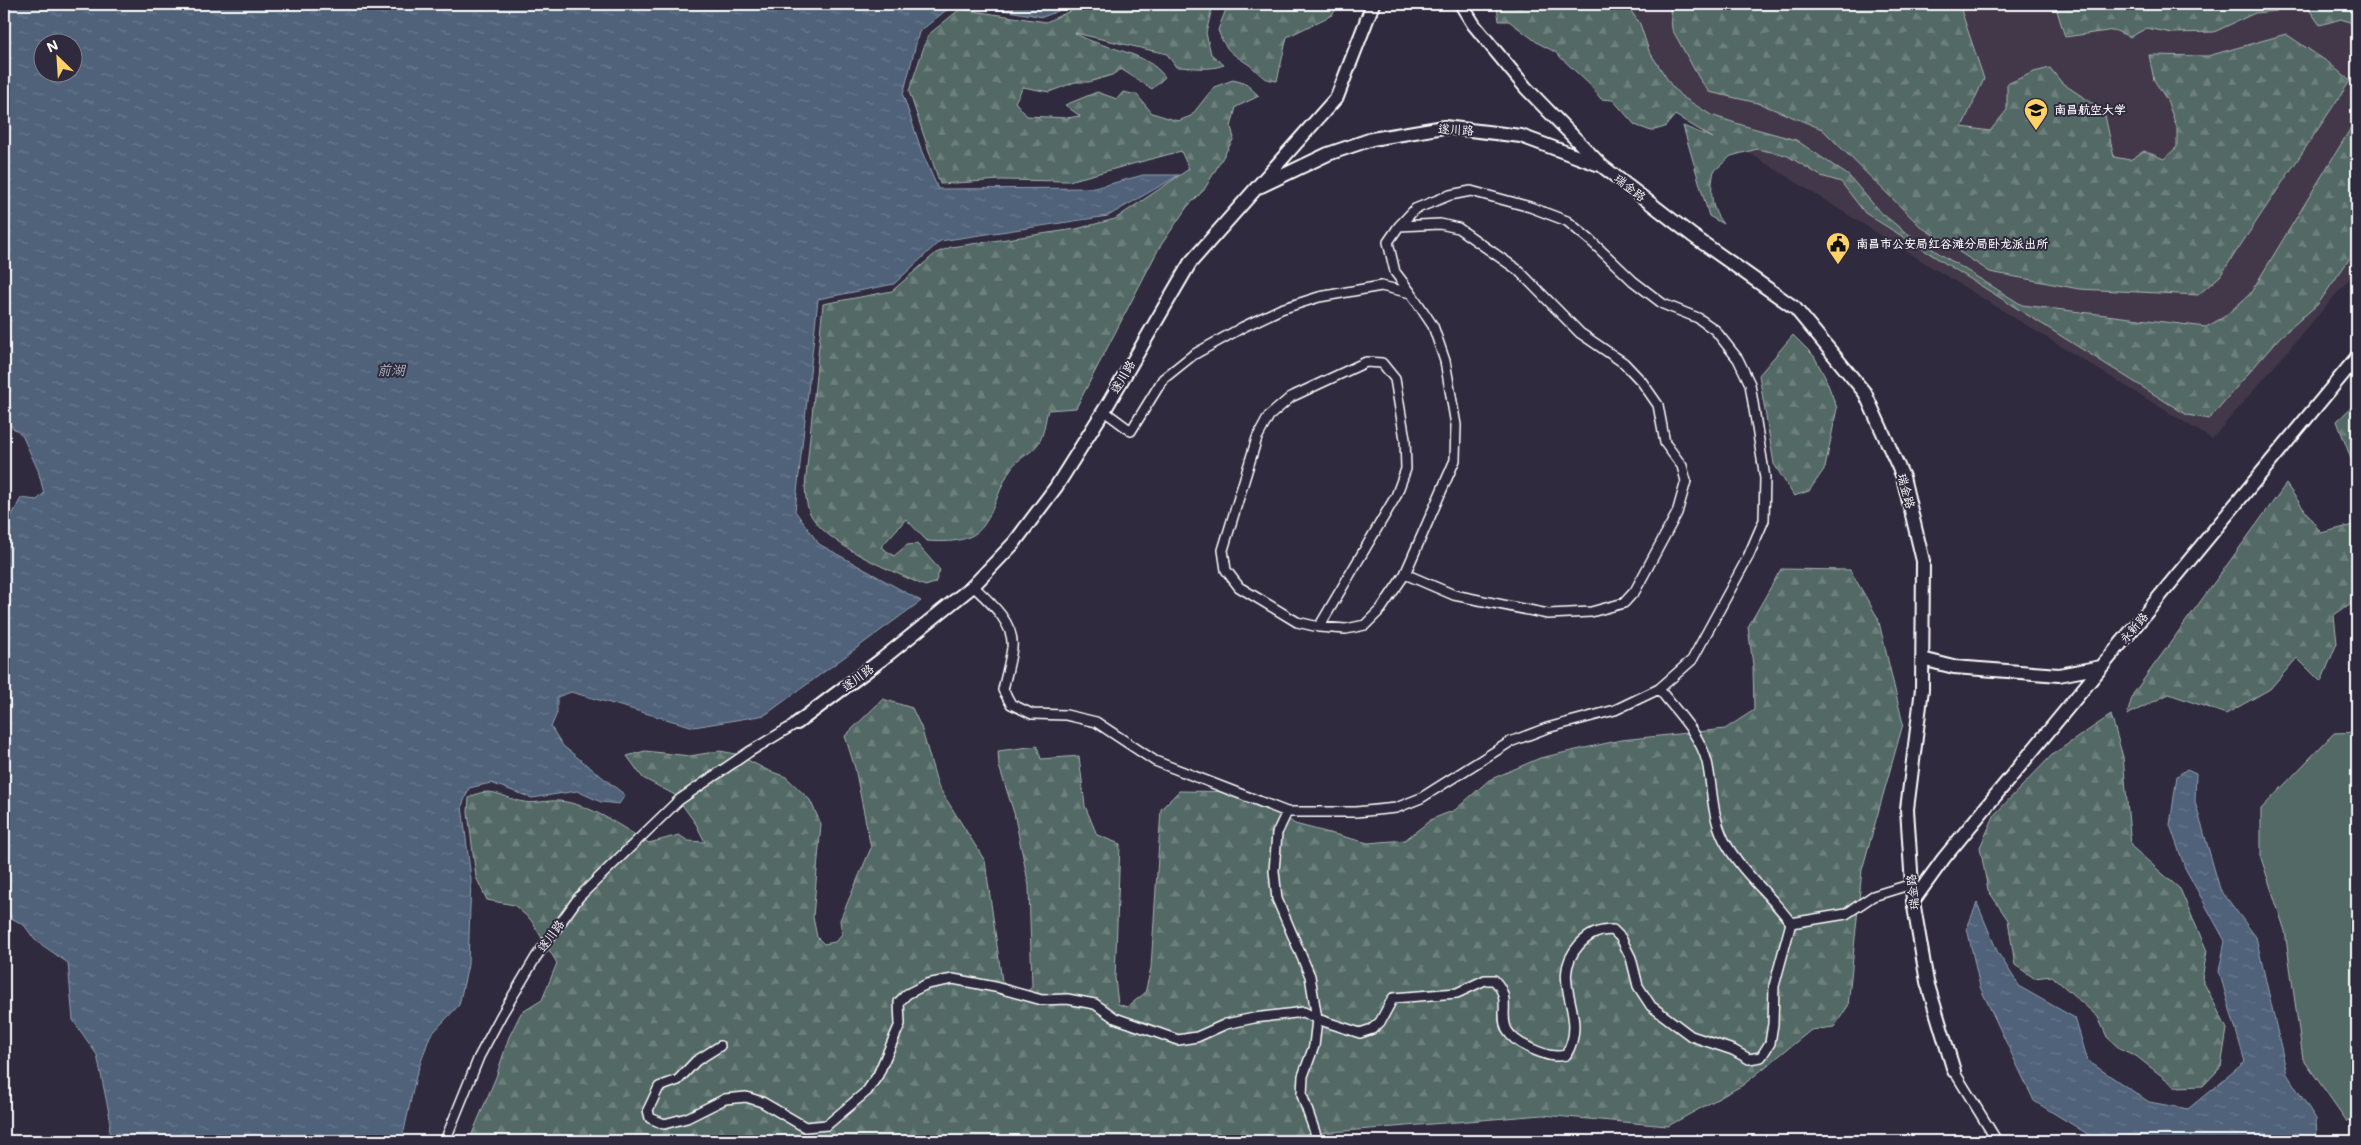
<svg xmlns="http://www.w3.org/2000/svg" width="2361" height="1145" font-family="Mali,'LXGW WenKai TC',sans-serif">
<defs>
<pattern id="forest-firs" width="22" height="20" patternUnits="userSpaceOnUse" patternTransform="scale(1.25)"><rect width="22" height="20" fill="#536965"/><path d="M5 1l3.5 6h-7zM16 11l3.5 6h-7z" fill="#6d807c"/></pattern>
<pattern id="water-ripples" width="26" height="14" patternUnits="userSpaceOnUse" patternTransform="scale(1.25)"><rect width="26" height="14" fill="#4f627a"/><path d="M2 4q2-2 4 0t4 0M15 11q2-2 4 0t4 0" fill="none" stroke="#697a8e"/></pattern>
</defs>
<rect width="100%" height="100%" fill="#2f2a3d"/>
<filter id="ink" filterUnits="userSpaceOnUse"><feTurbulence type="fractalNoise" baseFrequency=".02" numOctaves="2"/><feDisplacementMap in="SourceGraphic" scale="10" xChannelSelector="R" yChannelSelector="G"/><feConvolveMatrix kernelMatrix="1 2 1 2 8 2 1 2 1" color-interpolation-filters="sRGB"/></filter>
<g filter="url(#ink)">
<path fill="#423848" d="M1511,4H2357V270L2212,439L1917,258Z"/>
<path fill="url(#forest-firs)" stroke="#a9b4b2" d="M1086,4H1213L1206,33L1211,54L1224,65C1208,71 1193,67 1176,67L1167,54L1075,33C1102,50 1144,49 1165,77L1152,89L1121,69L1112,75L1089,82H1075L1049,92L1023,87L1015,102L1027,116L1067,118L1080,116L1065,105L1097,92L1117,99L1123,92L1137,95L1152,113L1178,121L1191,116L1214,87L1233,80L1245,83L1259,96L1236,107L1231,127L1234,138L1204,190L1187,207L1159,248L1076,408L1048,410C1045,420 1044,436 1038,444C1031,454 1016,459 1010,470C984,517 994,546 927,541L906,519L881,547L894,556L907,545L917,544L940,570L935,583L925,586C893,571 832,548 812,517C806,507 806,497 805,487L823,304L892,291L936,253L951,247L1076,229L1115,219L1189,169L1181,151L1069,181L1001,180L940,184L909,91L928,35L960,9L1046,22Z
M1228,4H1340L1332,15L1287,37L1277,81C1259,79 1261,73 1248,64C1231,53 1225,50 1218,30Z
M1492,4H1626L1640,24L1649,51L1671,85L1681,96L1711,115L1745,126L1796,140L1849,176L1879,211L1905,232L2022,305L2206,327L2224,317L2250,294L2357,118V248L2318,304L2280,337L2209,419L2187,415L1865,213L1841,182L1821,176L1786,155L1757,149L1731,156L1714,171C1710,190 1710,208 1723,224L1709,216L1683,126L1713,138L1675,115L1665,127L1651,131L1635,125L1613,100L1601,99L1590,85L1555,52L1538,43L1509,21H1499L1497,7Z
M1663,4H1959L1984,79L1962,127L1990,131L2007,110V84L2034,72L2050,68L2062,83L2104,111L2114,157L2130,160L2144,151L2164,159L2177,147V128L2167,100L2154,80L2149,55L2208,56L2286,34L2329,63L2350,81L2220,276L2198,295L2079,289L1990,272L1921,227L1822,129L1758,103L1709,92L1699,78L1672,29L1670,9Z
M2055,4H2273L2277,11L2255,13L2214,32L2172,33L2147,28L2130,37L2114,30L2065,37Z
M2305,4H2357V51L2353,41L2355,24L2341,19L2320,25Z
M1793,335L1814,356L1825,377L1837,408L1825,468L1809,491L1794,496L1774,464L1759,375Z
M2357,402V475L2337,421Z
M2286,484L2321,533L2357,524V599L2334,615L2337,643L2321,682L2297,658L2270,689L2226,714L2169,694L2127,715L2133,694Z
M1781,569L1850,570L1878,618L1903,724L1862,870L1848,1006L1834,1027L1811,1030L1743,1085L1668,1126L1543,1115L1221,1141H718L713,1136L702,1141H469L496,1077L509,1037L521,1013L542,1000L557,963L531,920L514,905L487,900L476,877L468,812L469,798C491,784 504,799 524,802C536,804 547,800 559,801C591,804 621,827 649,843L679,835L688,841L705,842L696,824L675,795L643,778L627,756L645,751L690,756L720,751L736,754L767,770L786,777L810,800L821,824L813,917L817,937L824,944L835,942L842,934L840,920L871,848L855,768L845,736L883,699L912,708L921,727L938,786L985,861L1002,981L1011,991L1024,994L1032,987L1029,886L1014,813L999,766L998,751L1037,746L1041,759L1079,756L1085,806L1097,835L1120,844L1115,978L1118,1004L1127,1007L1145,993L1151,968L1161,809L1179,791L1249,792L1295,824L1368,843L1405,840L1432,819L1455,810L1489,780L1540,758L1621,740L1725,729L1754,710L1753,665L1748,627Z
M2111,715L2123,757L2131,846L2180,889L2207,951L2202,979L2227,1029L2221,1067L2203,1086L2176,1087L2136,1056L2119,1048L2107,1037L2098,1017L2052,976L2034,978L2015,965L2008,920L1988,890L1980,847L1995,814L2053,754Z"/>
<path fill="#536965" stroke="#a9b4b2" d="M2357,732V1121L2346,1120L2303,1059L2285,931L2261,858V809L2334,733Z"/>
<path fill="url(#water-ripples)" stroke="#95a1af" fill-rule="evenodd" d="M4,4H954L919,32L903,95L922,152L938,189L1095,188L1143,175H1179L1108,216L940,241L894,284L818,299L795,511L819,544L921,601L765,715L694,727L571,692L557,697V713L551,727L563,746L625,795L619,804L601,802L577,791L532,798L491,783L469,788L462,806L471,879L468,965L459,1005L430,1036L416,1076L404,1131L399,1141H109L110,1118L97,1055L73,1020L68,963L35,940L24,925L4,914V527L8,523L21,498L37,500L44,493L38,470L22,435L4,421ZM42,42H72V72H42Z
M968,4H1075L1043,17Z
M2187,769L2196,773L2195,802L2220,889L2256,937L2287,1074L2316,1119L2317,1137L2314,1141H2099L2034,1101L1980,987L1967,928L1977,903L1998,953L2020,987L2075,1018L2088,1061L2149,1102L2188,1109L2245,1062L2219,971L2225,941L2185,868L2170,825L2177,776Z"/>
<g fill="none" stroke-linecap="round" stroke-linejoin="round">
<g stroke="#fff" stroke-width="12">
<path id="street" d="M1399,226L1440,224L1458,228L1518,270L1580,333L1624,363L1642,382L1658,405L1665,443L1682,466L1686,481L1677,513L1635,591L1624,603L1591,612L1548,614L1454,595L1405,574
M973,586C989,601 1015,623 1012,648C1010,662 1006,676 1003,690L1011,704L1032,714L1066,715L1096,722L1155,761L1287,812H1356L1396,808L1421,798L1510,742L1547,728L1615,710L1659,689L1692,660L1748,557L1764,520L1765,478L1750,384L1738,359L1715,330L1698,318L1663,304L1633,281L1590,240L1567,221L1530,207L1471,191L1450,195L1415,209L1399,226L1388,242L1395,272L1411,293L1381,286L1319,297L1281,309L1243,327L1193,355L1163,379L1131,431L1104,411
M1319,627L1396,496L1406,469L1405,439L1395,379L1382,363L1366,362L1291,397L1269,416L1257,438L1223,550L1226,570L1239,587L1297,622L1319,627L1346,629L1365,625L1381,609L1405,574L1455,460L1456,425L1445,361L1433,326L1411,293
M1659,689C1676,711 1700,734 1707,762C1713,789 1711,814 1724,840C1741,872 1770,894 1791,923L1846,914L1873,896L1912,884
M1287,812L1277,833L1274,871L1277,899L1310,976L1317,1019L1314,1046L1303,1076L1302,1095L1318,1141
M720,1046L696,1061L678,1080L659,1087L648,1110L650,1118L664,1124L687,1118L725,1099L746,1097L762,1102L805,1127L827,1125L867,1091L878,1075L900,1024L899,1002L907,994L927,984L953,979L995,987L1042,1000L1067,999L1095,1004L1115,1018L1178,1040L1197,1037L1226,1024L1254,1018L1304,1012L1317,1019L1360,1033L1372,1029L1380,1022L1393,998L1457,993L1485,980H1494C1520,1006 1482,1027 1532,1049C1544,1054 1553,1058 1566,1055C1591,1014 1546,982 1579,945C1589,934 1599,930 1613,930L1621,938L1631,958L1638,986L1651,1006L1691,1036L1733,1050L1749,1059L1761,1057L1770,1043L1773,1024L1774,986L1791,923
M1954,1071L1997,1141
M445,1141L479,1057L502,1014L536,957L579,897L679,800L749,752L797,723"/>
</g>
<g stroke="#fff" stroke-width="16">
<path id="secondary" d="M1461,4L1474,25L1526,88L1602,166L1693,236L1795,308L1865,393L1903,477L1923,561L1922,689L1907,809L1913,901L1927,982L1954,1071
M1261,186L1328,154L1372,139L1444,127L1521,136L1597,164
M1922,659L1954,667L2059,675L2101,667
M797,723L881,660L973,586L1014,543L1056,487L1108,404L1190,263L1337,97L1373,4
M1913,901L1944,858L2357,357"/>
</g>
<use href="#street" stroke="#2f2a3d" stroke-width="9"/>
<use href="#secondary" stroke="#2f2a3d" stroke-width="12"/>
</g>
</g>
<defs>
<g id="university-pin" transform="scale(1.25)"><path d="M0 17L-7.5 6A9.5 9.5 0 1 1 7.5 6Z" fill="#ffd166" stroke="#2f2a3d"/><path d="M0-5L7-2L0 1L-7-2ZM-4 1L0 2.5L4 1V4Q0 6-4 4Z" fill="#111"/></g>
<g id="civic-pin" transform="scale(1.25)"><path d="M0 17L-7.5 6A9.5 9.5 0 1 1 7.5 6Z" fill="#ffd166" stroke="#2f2a3d"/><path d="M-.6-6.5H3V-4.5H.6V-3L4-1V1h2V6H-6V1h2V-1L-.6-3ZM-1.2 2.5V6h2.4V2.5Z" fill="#111"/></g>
</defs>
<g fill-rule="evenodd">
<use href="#university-pin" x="2036" y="110"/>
<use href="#civic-pin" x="1838" y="244"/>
</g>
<g text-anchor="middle" stroke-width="4" stroke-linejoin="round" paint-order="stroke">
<g font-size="12" font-weight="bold" fill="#fff" stroke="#2f2a3d" text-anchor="start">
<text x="2054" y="114">南昌航空大学</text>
<text x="1856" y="248">南昌市公安局红谷滩分局卧龙派出所</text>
</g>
<g font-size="12" fill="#fff" stroke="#2f2a3d">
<text transform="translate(1456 130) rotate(3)" y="4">遂川路</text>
<text transform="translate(1630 188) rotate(38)" y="4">瑞金路</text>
<text transform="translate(1123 377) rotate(-60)" y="4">遂川路</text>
<text transform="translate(1906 491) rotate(75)" y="4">瑞金路</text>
<text transform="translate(2134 628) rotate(-50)" y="4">永新路</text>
<text transform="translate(858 678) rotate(-37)" y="4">遂川路</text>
<text transform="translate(1913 892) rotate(-96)" y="4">瑞金路</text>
<text transform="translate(551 936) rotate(-54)" y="4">遂川路</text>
</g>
<g font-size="14" font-style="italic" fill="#b0b8c3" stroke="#2f2a3d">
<text x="391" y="375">前湖</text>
</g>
</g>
<rect width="2361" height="1145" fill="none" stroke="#2f2a3d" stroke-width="20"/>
<rect x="10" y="10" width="2341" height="1125" fill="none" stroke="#fff" stroke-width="2" filter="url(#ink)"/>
<g transform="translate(58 58) rotate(335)"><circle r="24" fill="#2f2a3d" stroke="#827f8b"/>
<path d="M0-4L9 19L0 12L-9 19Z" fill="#ffd166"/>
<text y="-8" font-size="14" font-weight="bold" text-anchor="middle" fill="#ffffff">N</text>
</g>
</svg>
